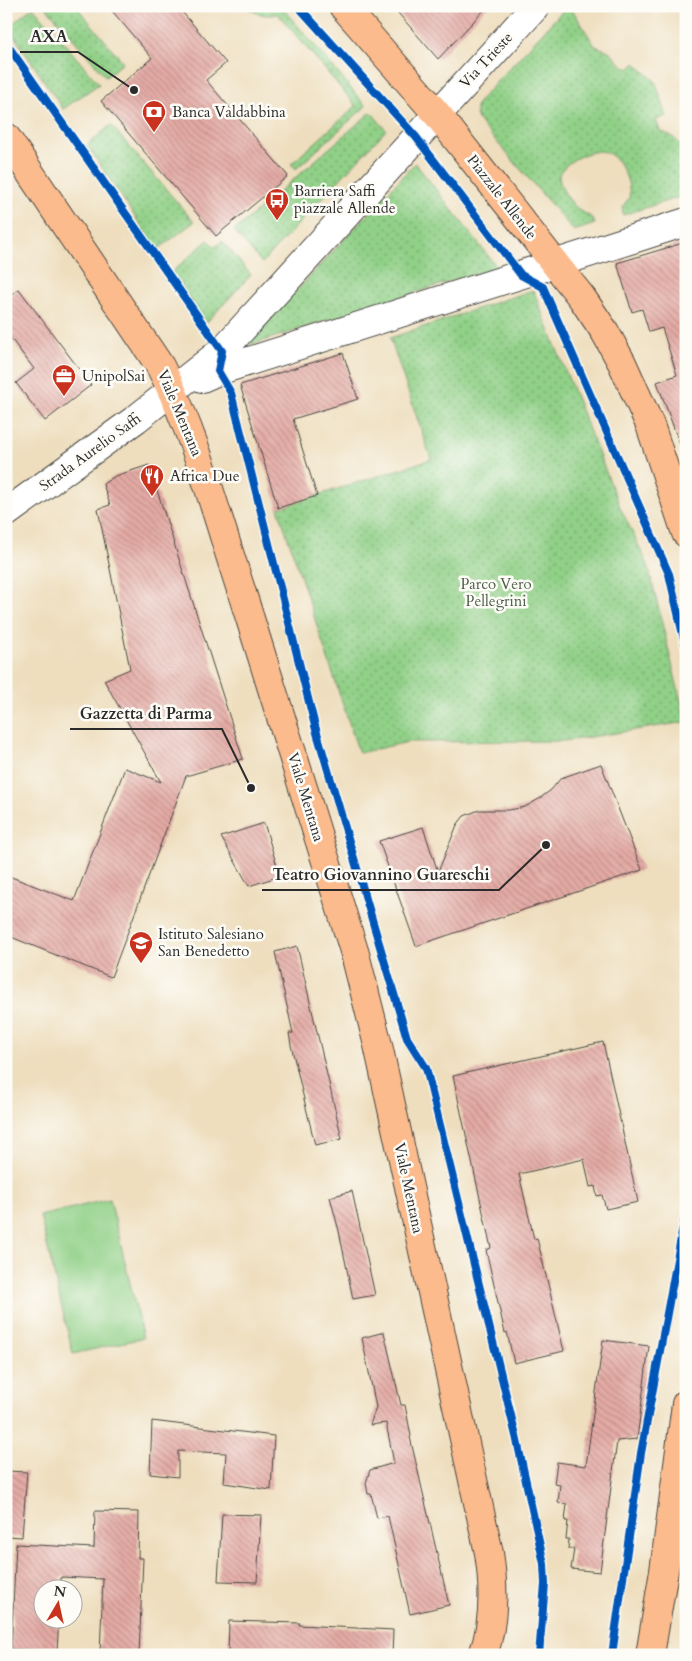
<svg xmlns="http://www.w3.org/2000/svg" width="692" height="1661" font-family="Cardo,serif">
<defs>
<pattern id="green-dots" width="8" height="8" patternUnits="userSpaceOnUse" patternTransform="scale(1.25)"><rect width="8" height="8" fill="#90d087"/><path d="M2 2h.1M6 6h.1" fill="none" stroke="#76a96f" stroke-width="1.8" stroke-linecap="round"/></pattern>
<pattern id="building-back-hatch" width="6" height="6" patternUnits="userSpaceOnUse" patternTransform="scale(1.25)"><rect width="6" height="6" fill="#e5aba5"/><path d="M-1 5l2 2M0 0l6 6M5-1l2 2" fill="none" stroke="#ba8b87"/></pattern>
</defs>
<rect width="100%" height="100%" fill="#fdfcf7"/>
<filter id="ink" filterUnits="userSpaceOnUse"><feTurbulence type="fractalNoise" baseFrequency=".02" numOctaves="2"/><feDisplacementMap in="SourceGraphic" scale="10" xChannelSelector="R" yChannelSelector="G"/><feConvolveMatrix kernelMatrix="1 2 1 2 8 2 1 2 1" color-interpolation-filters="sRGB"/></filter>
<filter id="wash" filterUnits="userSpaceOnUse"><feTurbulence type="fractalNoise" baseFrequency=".0096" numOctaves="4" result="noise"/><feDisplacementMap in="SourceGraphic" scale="20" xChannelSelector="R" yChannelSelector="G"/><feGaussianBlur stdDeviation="1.12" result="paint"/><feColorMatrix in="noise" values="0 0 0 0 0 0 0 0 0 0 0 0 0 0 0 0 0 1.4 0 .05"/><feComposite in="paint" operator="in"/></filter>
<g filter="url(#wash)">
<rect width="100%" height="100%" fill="#eedebe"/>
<path fill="url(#green-dots)" stroke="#5e7e59" d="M45,6H76L123,62L106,77Z
M246,6H281L366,106L296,169L291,164L356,106L278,14C265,17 256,14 246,6Z
M567,6H570L595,46L609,51L622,65L629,69L635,63L655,81L667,116L656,120L660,131C692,142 686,165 686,195L623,215C621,206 624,205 629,198C632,184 620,156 605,152C592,148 563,162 559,175C559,187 569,201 578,209C585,215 593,215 595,224L574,231L483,126C476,118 473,110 479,101Z
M33,7L99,84L63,109L8,27Z
M371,112L386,130L262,263L234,231Z
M111,125L194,222L157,250L87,145Z
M415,163L497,267L253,344L250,343L251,340Z
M208,240L215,247L222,241L251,275L206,323L172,272Z
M533,290L620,507L648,565L686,722L565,741L408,742L359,753L278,508L431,459L390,338Z"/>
<path fill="#90d087" stroke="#5e7e59" d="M110,1199L143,1338L73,1354L40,1216Z"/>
<g id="blocks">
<path fill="url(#building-back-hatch)" d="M108,6H177L226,63L206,80L288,176L216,236L101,101L152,58Z
M392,6H488L438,59Z
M686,242V452L683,453L657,382L677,375L662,328L649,332L642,309L632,312L617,263Z
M19,289L91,385L45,421L16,383L34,369L6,332V298Z
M343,353L358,399L293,419L317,496L278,508L240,385Z
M149,465L243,759L186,776L111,977L6,935V875L74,901L125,768L161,782L104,680L130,669L98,509L110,505L103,484L115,476Z
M601,764L642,870L416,946L379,841L423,827L438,872L457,825L464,816L479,810H509L525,807L539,799L551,790L561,778Z
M264,823L280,876L249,886L221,837Z
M297,946L342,1139L315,1145L291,1045L289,1033H293L275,952Z
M603,1042L638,1202L606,1209L602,1195L597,1196L595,1186L590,1187L584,1159L519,1174L534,1239L537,1238L564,1351L514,1363L507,1332L505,1333L486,1250L491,1248L453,1076Z
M352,1191L375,1295L353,1299L339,1231L330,1197Z
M384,1332L401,1405H405L411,1436L410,1437L449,1605L410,1614L388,1516L377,1518L371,1494H368L366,1483L370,1470L394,1463L386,1423L370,1425L376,1407L362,1338Z
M603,1340L649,1346L637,1439L617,1441L600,1572L571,1569L574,1549H568L569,1539H566L568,1521H565L567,1504L558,1503L560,1485L554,1484L557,1462L586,1466Z
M152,1421L274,1436L271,1490L224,1483L226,1453L178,1451V1477L150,1474Z
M6,1471L27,1472L22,1537L6,1536Z
M95,1511L139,1512L138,1558H143L139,1655H100L103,1579L61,1577L60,1588H42V1618H59L57,1651L11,1649L16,1544L94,1548Z
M222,1514L261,1515L257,1582L218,1581Z
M229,1621L300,1623L299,1625L393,1630L392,1655H228Z"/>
</g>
</g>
<g filter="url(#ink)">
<use href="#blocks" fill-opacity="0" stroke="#484641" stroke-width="1"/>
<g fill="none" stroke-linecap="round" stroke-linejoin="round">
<g stroke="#484641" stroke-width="30">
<path id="minor" d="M202,378L218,371L686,222
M6,513L136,419L222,351L536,6"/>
</g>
<g stroke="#484641" stroke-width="30">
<path id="major" d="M343,6L437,114L582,298L605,332L622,363L650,425L686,533
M6,137L160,366C197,438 217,517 242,593C280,713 317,834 355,954L378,1045L489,1553C494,1586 495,1622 483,1655
M650,1655L664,1571L686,1404"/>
</g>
<use href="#minor" stroke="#fff" stroke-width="28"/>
<use href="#major" stroke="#fbbb8c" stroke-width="28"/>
<g stroke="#fdfcf7" stroke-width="11">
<path id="cycleway" d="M298,6L416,137L521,275L543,287L669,574L686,648
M6,43L222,351L218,371L231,393L315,726L407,1038L426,1068L516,1436L544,1564L545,1584L539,1655
M612,1655L641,1453L686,1211"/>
</g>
<use href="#cycleway" stroke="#0057b8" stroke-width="8"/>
</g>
</g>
<defs>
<g id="bank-pin" transform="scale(1.25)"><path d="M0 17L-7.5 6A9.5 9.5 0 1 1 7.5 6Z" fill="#c8321e" stroke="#fdfcf7"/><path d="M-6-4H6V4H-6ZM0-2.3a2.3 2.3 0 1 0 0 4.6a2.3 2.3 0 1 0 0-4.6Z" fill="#fff"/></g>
<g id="bus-pin" transform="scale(1.25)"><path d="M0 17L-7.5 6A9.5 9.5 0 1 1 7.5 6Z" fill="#c8321e" stroke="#fdfcf7"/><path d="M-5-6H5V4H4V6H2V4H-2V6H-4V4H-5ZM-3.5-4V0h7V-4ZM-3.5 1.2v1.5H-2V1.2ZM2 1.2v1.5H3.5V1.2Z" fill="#fff"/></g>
<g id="office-pin" transform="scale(1.25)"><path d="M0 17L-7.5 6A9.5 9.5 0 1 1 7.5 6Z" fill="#c8321e" stroke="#fdfcf7"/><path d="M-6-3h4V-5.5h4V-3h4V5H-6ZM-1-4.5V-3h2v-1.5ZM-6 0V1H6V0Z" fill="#fff"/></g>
<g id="restaurant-pin" transform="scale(1.25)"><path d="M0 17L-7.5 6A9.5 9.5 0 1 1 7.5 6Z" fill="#c8321e" stroke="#fdfcf7"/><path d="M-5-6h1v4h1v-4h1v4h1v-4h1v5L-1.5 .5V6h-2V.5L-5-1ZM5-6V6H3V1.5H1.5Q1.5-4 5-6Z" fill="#fff"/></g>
<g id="school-pin" transform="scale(1.25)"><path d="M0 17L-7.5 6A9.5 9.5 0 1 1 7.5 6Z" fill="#c8321e" stroke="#fdfcf7"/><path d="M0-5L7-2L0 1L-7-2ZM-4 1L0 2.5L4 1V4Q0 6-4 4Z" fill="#fff"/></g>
</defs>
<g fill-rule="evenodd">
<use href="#bank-pin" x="154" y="112"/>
<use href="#bus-pin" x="277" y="200"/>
<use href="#office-pin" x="64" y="376"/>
<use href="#restaurant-pin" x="152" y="476"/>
<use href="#school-pin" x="141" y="943"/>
</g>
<g text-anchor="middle" stroke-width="5" stroke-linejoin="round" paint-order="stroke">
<g font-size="15" fill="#2b2b2b" stroke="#fdfcf7">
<text transform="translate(486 60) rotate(-47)" y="5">Via Trieste</text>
<text transform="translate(502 197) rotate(52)" y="5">Piazzale Allende</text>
<text transform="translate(180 413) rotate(67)" y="5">Viale Mentana</text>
<text transform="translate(90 452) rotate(-36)" y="5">Strada Aurelio Saffi</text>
<text transform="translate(306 797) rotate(73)" y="5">Viale Mentana</text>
<text transform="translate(409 1188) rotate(78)" y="5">Viale Mentana</text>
</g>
<g font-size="15" fill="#2b2b2b" stroke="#fdfcf7" text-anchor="start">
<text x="172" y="117">Banca Valdabbina</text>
<text x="294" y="196">Barriera Saffi<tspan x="294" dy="17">piazzale Allende</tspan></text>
<text x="82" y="381">UnipolSai</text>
<text x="170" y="481">Africa Due</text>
<text x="158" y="939">Istituto Salesiano<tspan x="158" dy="17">San Benedetto</tspan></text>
</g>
<g font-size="15" fill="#495d47" stroke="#fdfcf7">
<text x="496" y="589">Parco Vero<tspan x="496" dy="17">Pellegrini</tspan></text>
</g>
</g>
<path fill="none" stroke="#2b2b2b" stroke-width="2" d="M134 90L78 52H20M251 788L222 729H70M546 845L499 890H262"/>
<g fill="#2b2b2b" stroke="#fdfcf7" stroke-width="2">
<circle cx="134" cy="90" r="5"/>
<circle cx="251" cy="788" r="5"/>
<circle cx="546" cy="845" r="5"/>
</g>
<g font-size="16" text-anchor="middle" font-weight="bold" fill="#2b2b2b" stroke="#fdfcf7" stroke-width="5" stroke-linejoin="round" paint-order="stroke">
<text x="49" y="42">AXA</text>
<text x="146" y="719">Gazzetta di Parma</text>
<text x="381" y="880">Teatro Giovannino Guareschi</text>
</g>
<rect width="692" height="1661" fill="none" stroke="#fdfcf7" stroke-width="25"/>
<g transform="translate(58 1604) rotate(9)"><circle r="24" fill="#fdfcf7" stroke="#a9a8a5"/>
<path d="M0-4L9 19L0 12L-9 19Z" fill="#c8321e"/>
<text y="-8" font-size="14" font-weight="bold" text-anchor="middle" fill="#2b2b2b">N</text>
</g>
</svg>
